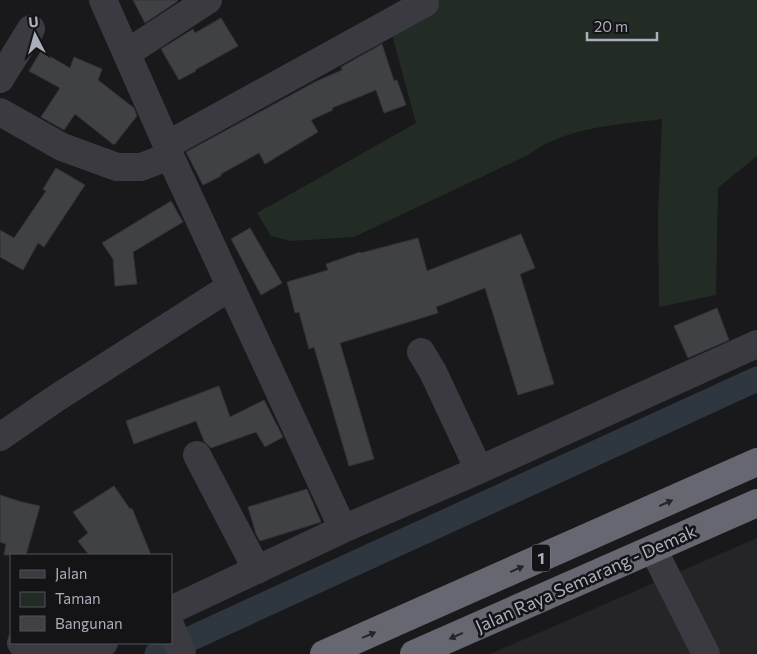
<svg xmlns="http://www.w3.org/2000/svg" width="757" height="654" font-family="Commissioner,sans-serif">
<rect width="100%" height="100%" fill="#19191b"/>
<path fill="#252528" d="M757,538V654H490Z"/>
<path fill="#232b25" d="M433,0H757V156L718,188L716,295L659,307L658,215L662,119C624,124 585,126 550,142C542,145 534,151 526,156L354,237L291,241L271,236L257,213L416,123L391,31Z"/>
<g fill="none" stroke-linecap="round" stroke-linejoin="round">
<path stroke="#2e3640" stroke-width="25" d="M157,654L757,379"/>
</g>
<path fill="#404145" stroke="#333337" d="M133,0H177L178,1L145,23Z
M221,18L238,46L195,70L196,71L179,80L161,49L193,29L195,33Z
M382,44L394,81L397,80L406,105L384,113L376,90L332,108L333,110L311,120L318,132L265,164L259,153L221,174V176L203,185L186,152L315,82L342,70L341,67Z
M41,51L70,68L74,57L102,69L98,80L134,108L137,116L114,145L75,114L64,130L41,117L60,88L29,71Z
M56,168L85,185L44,247L38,243L23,270L0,257V230L14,238L46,191L43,189Z
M171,201L183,222L133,252L137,284L115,286L113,259L102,243Z
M250,228L282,283L261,295L231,239Z
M521,234L535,268L520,274L554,384L518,395L485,288L436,307L438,313L340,343L374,459L349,466L314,347L309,349L299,312L295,313L287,282L328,270L326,264L360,252L361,253L418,238L427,271Z
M717,308L729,340L688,358L674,326Z
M219,386L230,417L264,400L283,437L265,447L256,432L211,448L204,441L196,421L134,444L126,421Z
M114,486L130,509L132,508L151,555H89L78,541L88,533L73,512Z
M307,489L321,522L260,541L256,534L248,507Z
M0,495L22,502L40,506L26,555H4L6,544L0,542Z"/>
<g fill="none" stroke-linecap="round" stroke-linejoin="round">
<path stroke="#3a3a40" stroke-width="28" d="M103,0L167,145L170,156L343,529
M127,53L208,0
M0,79L31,29
M0,112L62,147L117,167H141L170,156
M167,145L425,3
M421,352L433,372L479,470
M0,437L55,399L230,287
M197,455L257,570
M653,549L706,654
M171,610L343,529L479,470L757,344
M171,627L182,654
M21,643C48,653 78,654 104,643"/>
<path stroke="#666771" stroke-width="28" d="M324,654L757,462
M414,654L757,503"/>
</g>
<defs><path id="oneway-solid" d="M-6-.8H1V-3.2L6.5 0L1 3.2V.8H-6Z" transform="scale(1.25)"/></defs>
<g fill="#242528">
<use href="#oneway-solid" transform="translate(666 503) rotate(-24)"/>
<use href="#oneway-solid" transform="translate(517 569) rotate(-24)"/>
<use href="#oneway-solid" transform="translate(369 635) rotate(-23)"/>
<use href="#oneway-solid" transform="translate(456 636) rotate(156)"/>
</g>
<g text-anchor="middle" stroke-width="5" stroke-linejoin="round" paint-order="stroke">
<rect fill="#141416" stroke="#7e808a" stroke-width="1" x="532" y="544.5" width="18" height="27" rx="4"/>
<g font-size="16" font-weight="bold" fill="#abaebb">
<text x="541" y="564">1</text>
</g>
<g font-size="18" fill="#abaebb" stroke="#141416">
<text transform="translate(586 579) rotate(-24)" y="6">Jalan Raya Semarang - Demak</text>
</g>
</g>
<rect x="10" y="554" width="162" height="90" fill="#141416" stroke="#505258"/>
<rect x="20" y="570" width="25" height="8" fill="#3a3a40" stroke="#505258"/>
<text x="55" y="579" font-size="15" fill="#abaebb">Jalan</text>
<rect x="20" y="592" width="25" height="15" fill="#232b25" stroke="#505258"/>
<text x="55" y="604" font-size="15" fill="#abaebb">Taman</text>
<rect x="20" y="616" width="25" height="15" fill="#404145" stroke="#505258"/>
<text x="55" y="629" font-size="15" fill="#abaebb">Bangunan</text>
<g transform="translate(35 35) rotate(354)" stroke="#141416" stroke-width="4" paint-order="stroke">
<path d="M0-4L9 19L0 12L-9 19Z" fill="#abaebb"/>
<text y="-8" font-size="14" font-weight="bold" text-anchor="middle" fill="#abaebb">U</text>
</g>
<path d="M587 32v8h70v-8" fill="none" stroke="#abaebb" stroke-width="2.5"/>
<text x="594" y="32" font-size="15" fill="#abaebb" stroke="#141416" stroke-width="4" paint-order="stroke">20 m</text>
</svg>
